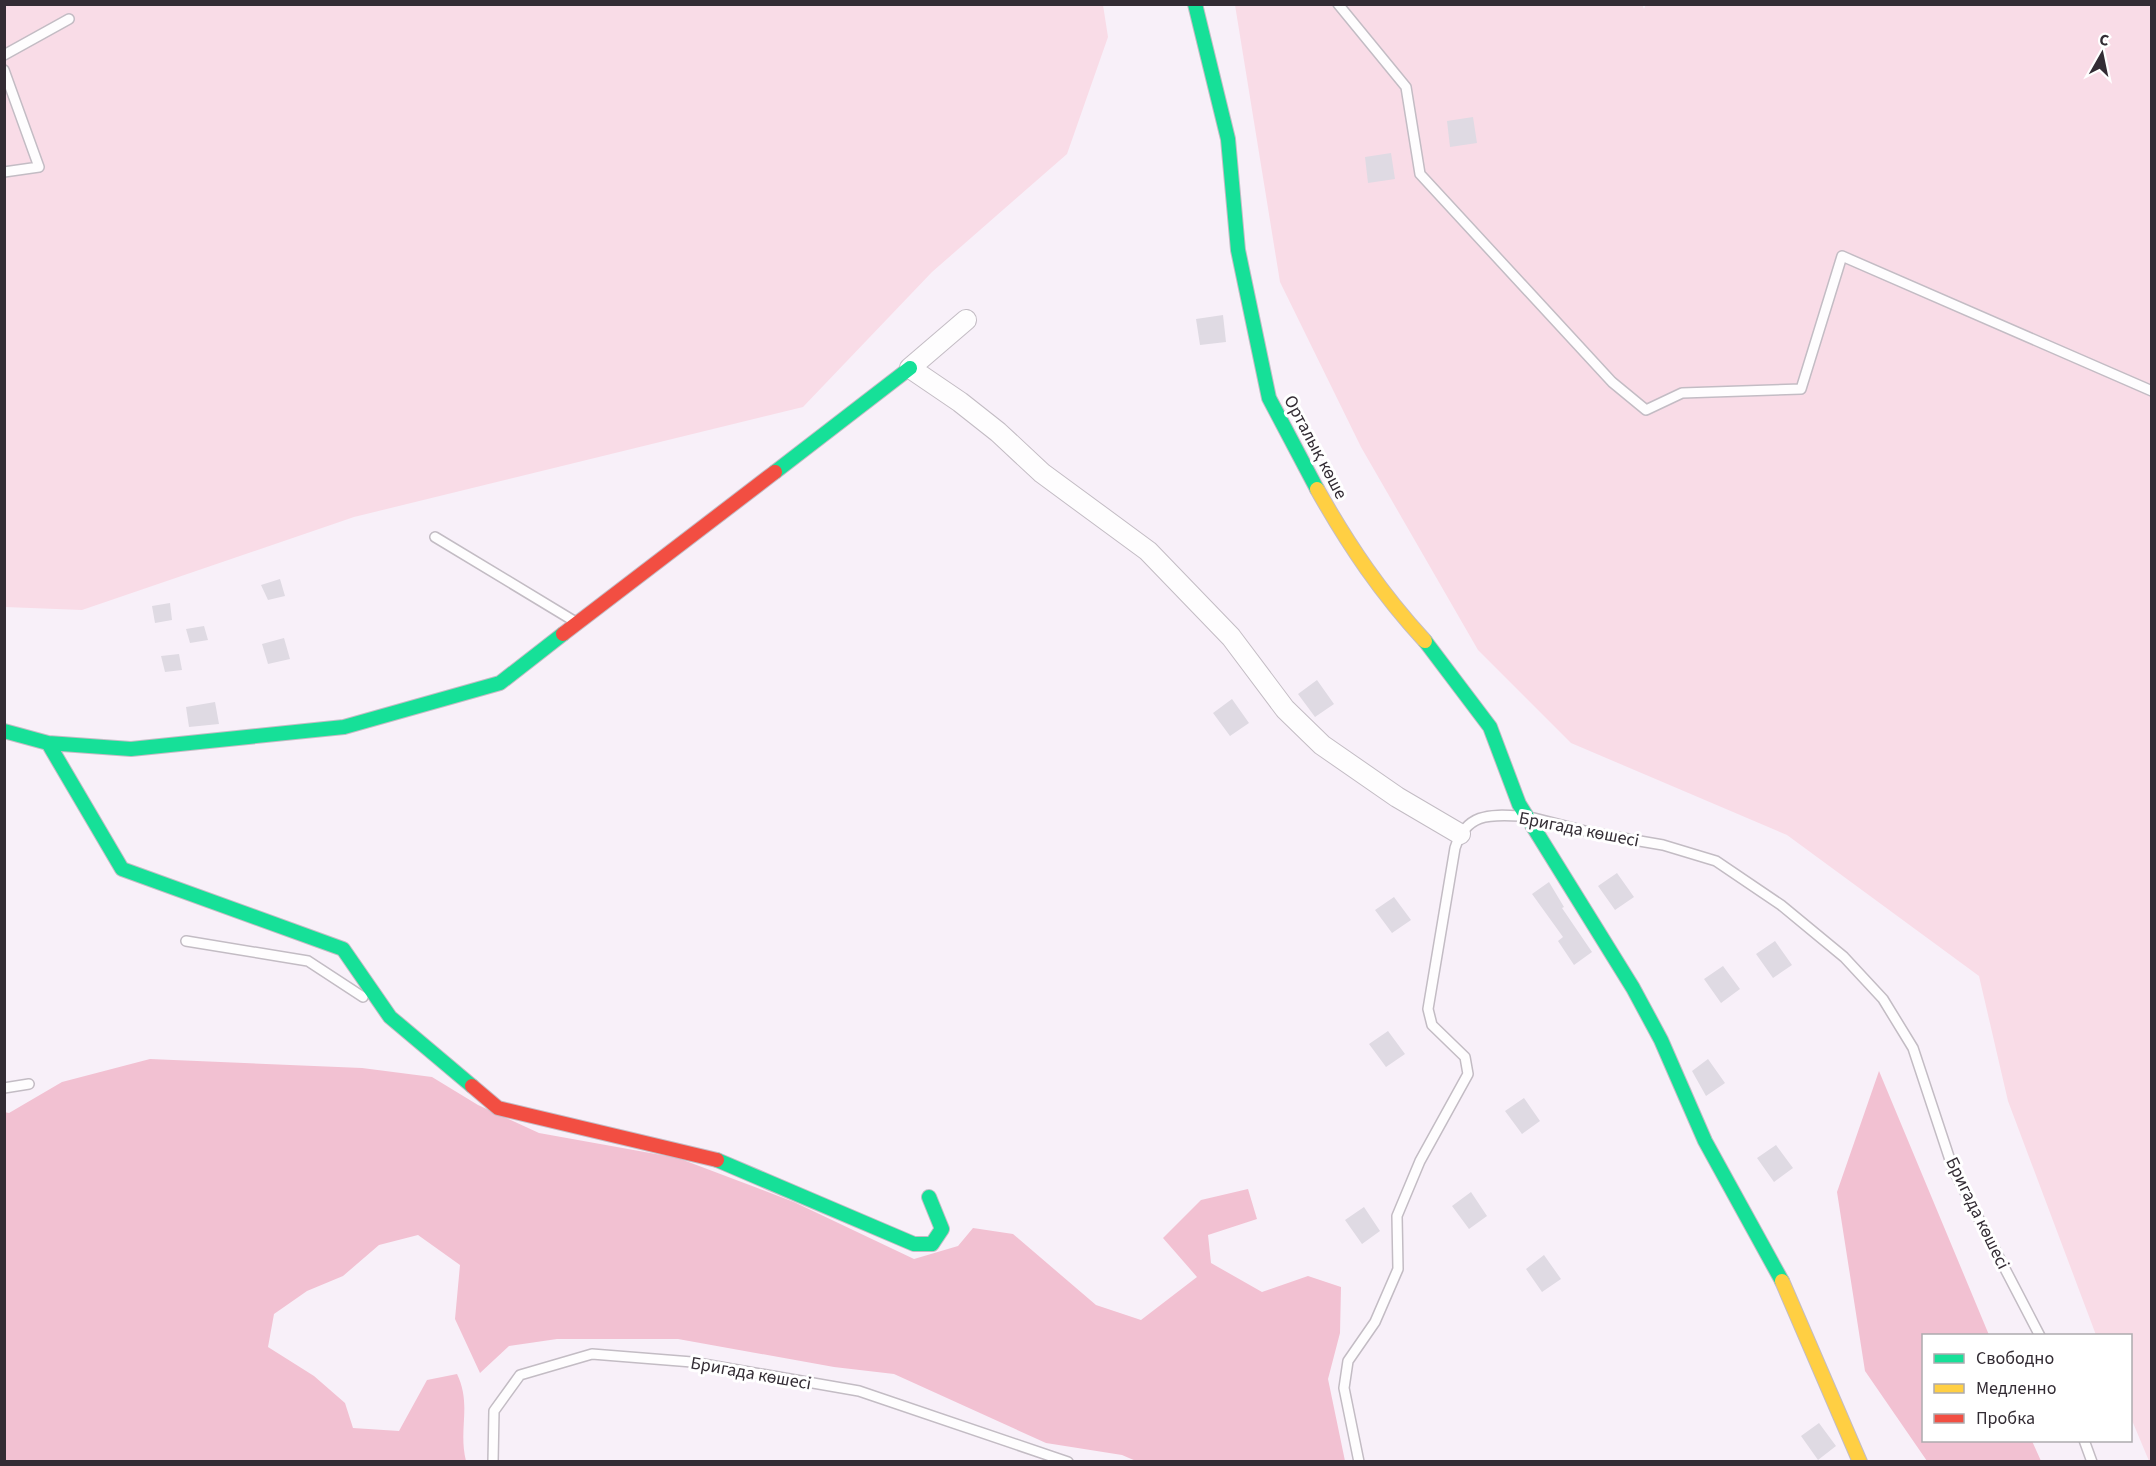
<svg xmlns="http://www.w3.org/2000/svg" width="2156" height="1466" font-family="'Source Sans 3',sans-serif">
<rect width="100%" height="100%" fill="#f8f0f9"/>
<path fill="#f9dce7" d="M1642,4L1644,9L1646,4L2151,5V1461H2149L2131,1418L2130,1336L2096,1335L2008,1101L1979,976L1787,835L1571,743L1478,650L1361,447L1280,282L1235,5Z
M5,5H1103L1108,37L1067,154L932,272L803,407L354,517L82,610L5,607Z"/>
<path fill="#f2c1d2" d="M150,1059L362,1068L432,1077L478,1105L539,1133L678,1158L794,1202L914,1259L958,1246L973,1228L1013,1234L1096,1305L1141,1320L1197,1277L1163,1238L1201,1200L1248,1189L1257,1219L1208,1235L1211,1263L1262,1292L1308,1276L1341,1287L1340,1333L1328,1379L1345,1461H1136L1122,1455L1046,1443L894,1374L834,1367L678,1339H557L509,1346L480,1373L455,1319L460,1265L418,1235L379,1245L343,1276L307,1291L274,1314L268,1347L314,1376L345,1403L353,1428L399,1431L427,1380L457,1374C472,1405 458,1429 466,1461H5L4,1112L9,1113L62,1082Z
M1879,1071L1989,1335L1924,1336V1440L2032,1441L2041,1461H1927L1865,1371L1837,1192Z"/>
<path fill="#dfdae3" d="M1473,117L1477,143L1450,147L1447,121Z
M1391,153L1395,179L1368,183L1365,157Z
M1223,315L1226,342L1200,345L1196,319Z
M280,579L285,596L268,600L261,585Z
M170,603L172,620L155,623L152,606Z
M204,626L208,640L190,643L186,629Z
M284,638L290,659L268,664L262,644Z
M179,654L182,670L165,672L161,656Z
M1317,680L1334,704L1315,717L1298,694Z
M1232,699L1249,723L1230,736L1213,713Z
M215,702L219,724L189,727L186,707Z
M1617,873L1634,897L1615,910L1598,886Z
M1549,882L1564,907L1562,908L1592,952L1574,965L1558,941L1563,937L1532,894Z
M1394,897L1411,920L1392,933L1375,910Z
M1775,941L1792,965L1773,978L1756,954Z
M1723,966L1740,989L1721,1003L1704,979Z
M1388,1031L1405,1054L1386,1067L1369,1044Z
M1708,1059L1725,1083L1706,1096L1692,1071Z
M1524,1098L1540,1121L1522,1134L1505,1111Z
M1776,1145L1793,1168L1774,1182L1757,1158Z
M1471,1192L1487,1216L1469,1229L1452,1206Z
M1364,1207L1380,1231L1362,1244L1345,1220Z
M1544,1255L1561,1279L1542,1292L1526,1269Z
M1819,1423L1836,1446L1818,1460L1801,1436Z"/>
<g fill="none" stroke-linecap="round" stroke-linejoin="round">
<g stroke="#c3bcc4" stroke-width="12">
<path id="lane" d="M1338,4L1406,87L1420,174L1612,382L1646,410L1682,393L1801,389L1842,256L2152,391
M4,55L69,19
M4,70L39,167L4,172
M435,537L574,621
M1534,818L1593,833L1663,845L1716,861L1781,905L1844,957L1883,999L1913,1048L1953,1169L2040,1336
M186,941L308,961L363,997
M4,1088L29,1084
M2084,1440L2092,1462
M493,1462L494,1411L520,1375L592,1354L692,1362L859,1391L1068,1462
M1359,1462L1344,1388L1348,1361L1375,1322L1398,1269L1397,1216L1420,1161L1468,1074L1465,1057L1432,1025L1428,1009L1455,848C1466,814 1488,814 1520,816"/>
</g>
<g stroke="#c3bcc4" stroke-width="22">
<path id="street" d="M966,320L910,368L960,402L998,432L1042,473L1148,551L1231,637L1285,709L1322,745L1397,797L1460,834"/>
</g>
<g stroke="#c3bcc4" stroke-width="16">
<path id="fast" d="M1195,4L1228,139L1238,250L1269,398L1317,489
M775,472L910,368
M1425,641L1490,727L1519,804L1633,988L1661,1040L1705,1141L1782,1281
M4,731L48,743L122,869L343,949L390,1017L472,1086
M48,743L131,749L344,727L500,683L563,634
M717,1160L914,1244H932L942,1229L929,1197"/>
</g>
<g stroke="#c3bcc4" stroke-width="16">
<path id="slow" d="M1317,489C1349,546 1381,593 1425,641
M1782,1281L1860,1462"/>
</g>
<g stroke="#c3bcc4" stroke-width="16">
<path id="jam" d="M563,634L775,472
M472,1086L498,1108L717,1160"/>
</g>
<use href="#lane" stroke="#fefdfe" stroke-width="9"/>
<use href="#street" stroke="#fefdfe" stroke-width="20"/>
<use href="#fast" stroke="#16e098" stroke-width="14"/>
<use href="#slow" stroke="#ffcf43" stroke-width="14"/>
<use href="#jam" stroke="#f24e42" stroke-width="14"/>
</g>
<g text-anchor="middle" stroke-width="6" stroke-linejoin="round" paint-order="stroke">
<g font-size="18" fill="#332c34" stroke="#fff">
<text transform="translate(1316 447) rotate(62)" y="6">Орталық көше</text>
<text transform="translate(1579 829) rotate(11)" y="6">Бригада көшесі</text>
<text transform="translate(1978 1213) rotate(64)" y="6">Бригада көшесі</text>
<text transform="translate(751 1373) rotate(10)" y="6">Бригада көшесі</text>
</g>
</g>
<rect width="2156" height="1466" fill="none" stroke="#332c34" stroke-width="12"/>
<rect x="1922" y="1334" width="210" height="108" fill="#ffffff" stroke="#adabae" stroke-width="1.5"/>
<rect x="1934" y="1354" width="30" height="9" fill="#16e098" stroke="#adabae" stroke-width="1.5"/>
<text x="1976" y="1364" font-size="18" fill="#332c34">Свободно</text>
<rect x="1934" y="1384" width="30" height="9" fill="#ffcf43" stroke="#adabae" stroke-width="1.5"/>
<text x="1976" y="1394" font-size="18" fill="#332c34">Медленно</text>
<rect x="1934" y="1414" width="30" height="9" fill="#f24e42" stroke="#adabae" stroke-width="1.5"/>
<text x="1976" y="1424" font-size="18" fill="#332c34">Пробка</text>
<g transform="translate(2102 54) rotate(9)" stroke="#ffffff" stroke-width="4.5" paint-order="stroke">
<path d="M0-4.5L10 22L0 15L-10 22Z" fill="#332c34"/>
<text y="-9" font-size="16" font-weight="bold" text-anchor="middle" fill="#332c34">С</text>
</g>
</svg>
